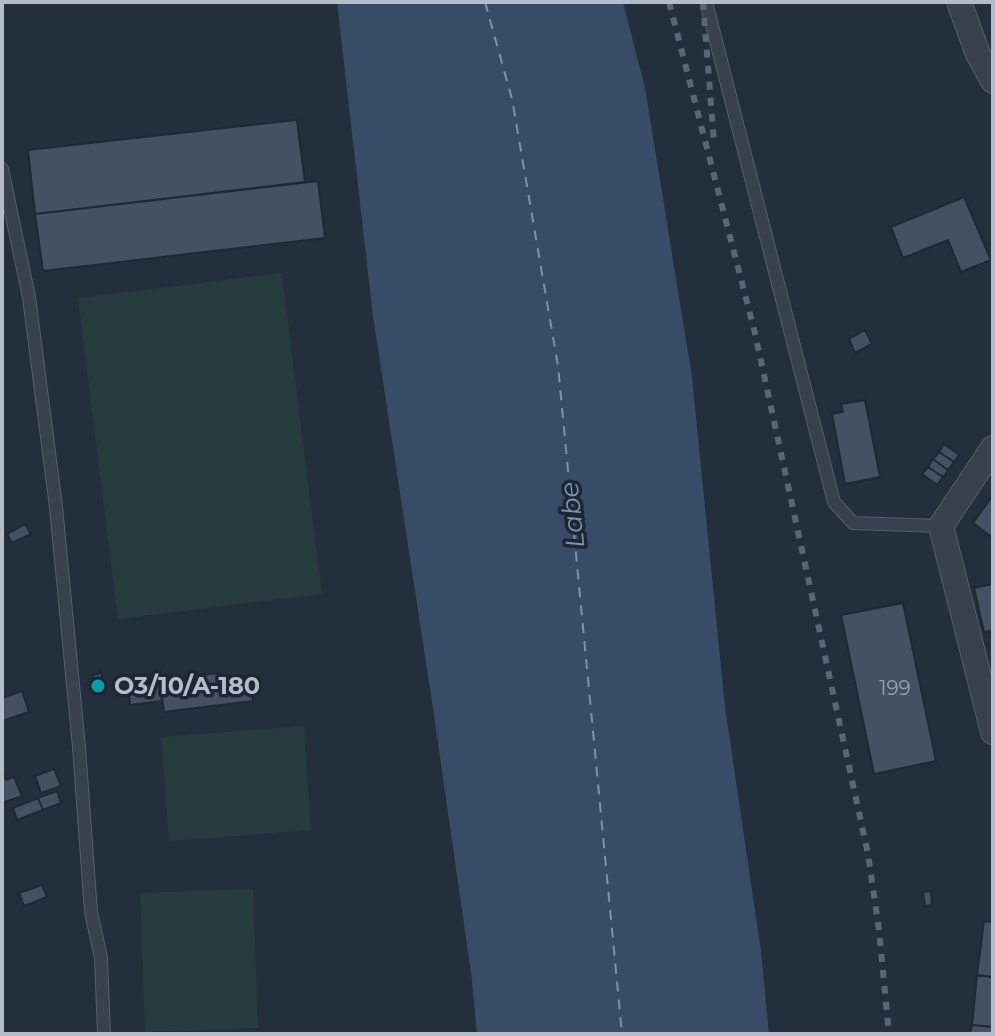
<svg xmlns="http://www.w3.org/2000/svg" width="995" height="1036" font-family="Montserrat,sans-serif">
<rect width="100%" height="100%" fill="#242f3e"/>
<path fill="#263c3f" d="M282,273L322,594L118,619L78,298Z
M304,726L311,830L169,841L161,737Z
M253,889L258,1028L145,1032L140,893Z"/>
<path fill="#394c67" d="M337,2H623L645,88L692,377L725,707L761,951L769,1034H477L472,980L434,715L373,316Z"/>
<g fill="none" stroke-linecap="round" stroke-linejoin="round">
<path stroke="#7c92b1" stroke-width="2" stroke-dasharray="10 8" stroke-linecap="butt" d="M485,2L512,99L558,366L622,1034"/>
</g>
<path fill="#455162" stroke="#1f2835" stroke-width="2" d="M297,120L305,182L35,214L28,150Z
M318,181L325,238L43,271L35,214Z
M964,197L991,260L961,272L948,240L903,258L891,227Z
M865,330L872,344L855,353L849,339Z
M865,400L880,477L845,484L832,414L843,412L841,404Z
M944,444L959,455L954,462L939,452Z
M939,452L954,462L948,470L933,459Z
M933,459L948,470L943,477L928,467Z
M928,467L943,477L937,485L922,474Z
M993,495V538L973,523Z
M25,524L31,534L12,543L7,534Z
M993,584V638H992L990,631L984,632L974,588Z
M903,603L936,761L874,774L841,615Z
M99,670H101L105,696L103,691H94L92,680L94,675L100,673Z
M218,673L219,681L250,677L253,701L164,712L160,680Z
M160,680L162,701L130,705L128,684Z
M22,691L29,712L2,721V698Z
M2,769L6,780L14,777L22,796L2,803Z
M54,769L61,786L41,793L35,776Z
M57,791L61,803L43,810L38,798Z
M38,798L43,810L17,820L13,808Z
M42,885L47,897L24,906L19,893Z
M931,891L932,905L925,906L923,892Z
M984,921L993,922V977L977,975Z
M977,975L993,977V1027L972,1025Z
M972,1025L993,1027V1034H970Z"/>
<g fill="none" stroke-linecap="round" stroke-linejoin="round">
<g stroke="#565f6c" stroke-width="14">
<path id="lane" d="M707,6L834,502L853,523L941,526
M2,169L29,297L56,507L79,747L91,912L101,958L104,1034"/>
</g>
<g stroke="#565f6c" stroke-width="26">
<path id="street" d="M959,2L978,54L993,81
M993,448L941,526L993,732"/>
</g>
<use href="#lane" stroke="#38414e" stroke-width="12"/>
<use href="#street" stroke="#38414e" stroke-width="24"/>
<path stroke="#5a6575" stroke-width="6" stroke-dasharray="8 8" stroke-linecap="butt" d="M669,2L754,329L868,854L879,930L889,1034
M703,2L714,142"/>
</g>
<circle fill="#0f9aa8" stroke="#1d2633" stroke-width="3" cx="98" cy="686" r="8"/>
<g text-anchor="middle" stroke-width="7" stroke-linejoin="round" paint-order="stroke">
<g font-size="20" fill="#98a1af">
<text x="895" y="695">199</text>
</g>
<g font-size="24" font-weight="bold" fill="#b4bcc9" stroke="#1d2633" text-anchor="start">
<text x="114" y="694">O3/10/A-180</text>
</g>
<g font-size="26" font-style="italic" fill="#7c92b1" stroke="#1d2633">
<text transform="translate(572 515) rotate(-96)" y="9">Labe</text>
</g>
</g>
<rect width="995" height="1036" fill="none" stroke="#b4bcc9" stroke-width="8"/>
</svg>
